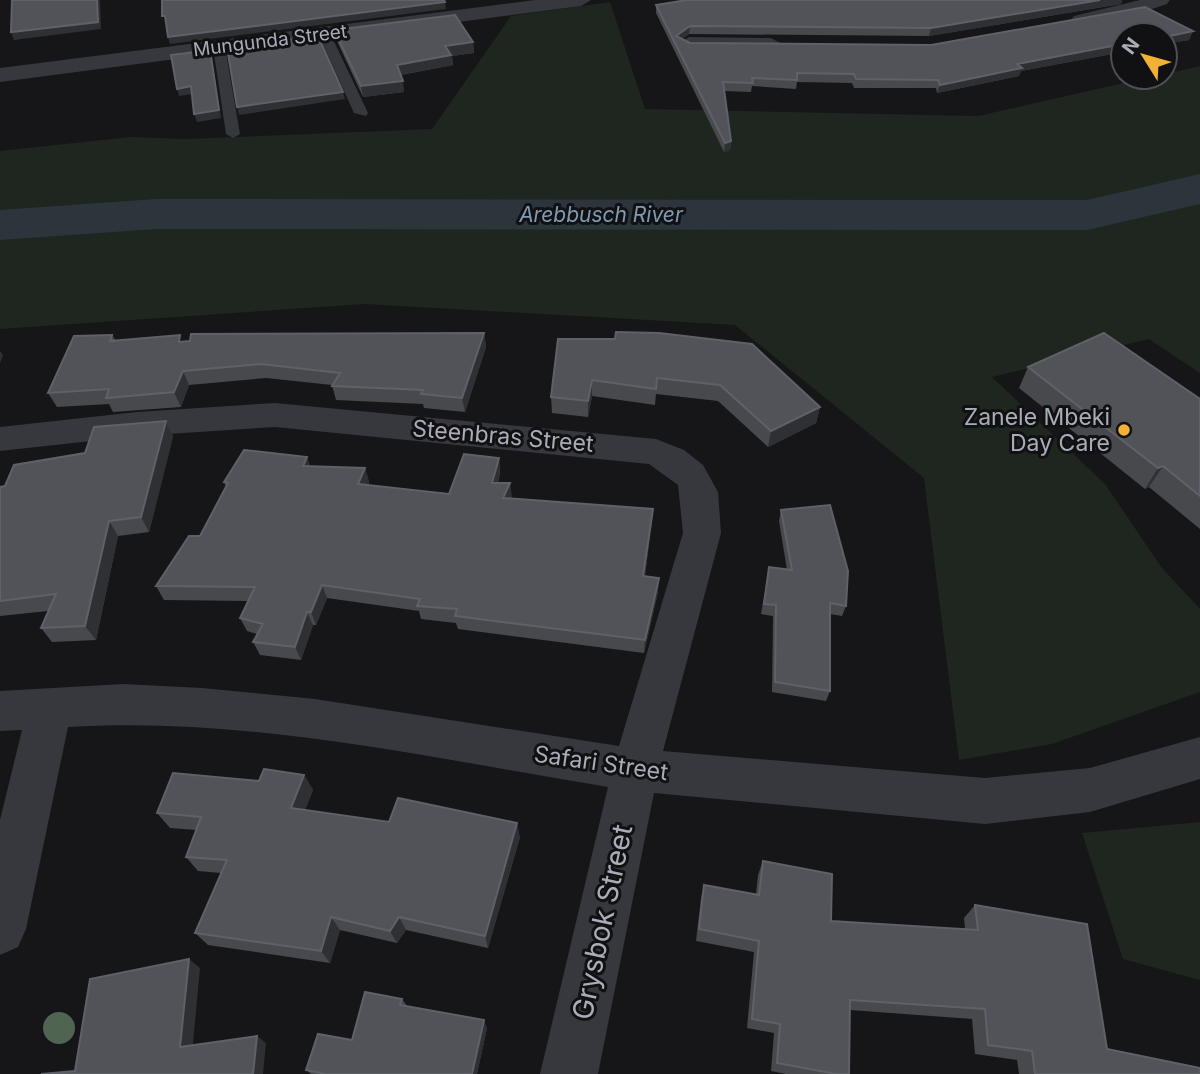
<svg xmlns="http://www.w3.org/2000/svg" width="1200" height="1074" font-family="Inter,sans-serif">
<rect width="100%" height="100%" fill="#161618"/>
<path fill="#1e261f" d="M610,2L645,109L978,116L1150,77H1165V74L1200,66V189L1087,215L156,214L0,225V151L130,137L185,139L432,129L511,16Z
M1200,190V373L1149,339L992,377L1105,484L1162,568L1200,609V692L1052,744L959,760L924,478L735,325L365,304L0,329V226L157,216L1088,217Z
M1200,822V980L1123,959L1082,833Z"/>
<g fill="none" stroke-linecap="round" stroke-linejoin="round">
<path fill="#2c353c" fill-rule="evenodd" d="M1200,174V204L1087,230L156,229L0,240V210L156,199L1087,200Z"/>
<path fill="#37383d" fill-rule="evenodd" d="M324,29L330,33L368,113L366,116L354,113L318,33Z
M219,43L225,47L240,134L233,138L226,134L213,47Z"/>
<path fill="#37383d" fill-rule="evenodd" d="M1140,0H1170L1167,4L1131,16L1081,26L1071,20L1074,16Z
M689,37L771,38L782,44L771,50L682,47L678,43Z
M275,403L656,439L684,450L703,465L718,492L721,533L663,751L985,778L1090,768L1200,737V779L1090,812L985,824L654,793L598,1074H540L608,787C430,758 249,716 68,727L26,929L18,947L0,955V820L22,730L0,731V691L123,684L202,688L315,699L619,746L683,533L678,485L649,464L275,427L137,436L0,451V427L137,412Z"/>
<path fill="#37383d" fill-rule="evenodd" d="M535,0H591L581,6L0,82V68Z"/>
</g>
<circle fill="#506452" cx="59" cy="1028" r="16"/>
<path fill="#47494d" d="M687,0H1122L1121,4L929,36L689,34L682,39L690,43L931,45L1145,7L1193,31L1189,40L1165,44V35H1123V52L1021,71L1019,76L937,93L936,88H854L852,83L797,82L796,89L752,86L751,92L724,91L731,141L730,150L724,152L656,13V5Z
M334,30L473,42L474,53L452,56L453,65L401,75L404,92L363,97L337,41Z
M484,333L486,347L465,412L424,408L423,404L336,400L332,385L266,378L189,385L181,407L113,412L109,404L57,407L48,393L112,335L116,341L183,342Z
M558,339L820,407L816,423L768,447L718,401L656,394L655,405L592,396L588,417L552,413L551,397Z
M1028,367L1200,399V529L1149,487L1145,489L1019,388Z
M166,421L173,436L149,532L118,536L96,640L52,642L41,628L48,611L0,616V487L5,486Z
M499,458L500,473L498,483H510L511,498L653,509L645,576L658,592L644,653L458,629L456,623L421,619L419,611L327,598L316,625H313L301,660L260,655L253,642L257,634L247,631L240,618L249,601L164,600L156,586L200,536L226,487L224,482L311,466L365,468L369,482L368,485L449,494Z
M781,510L846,606L842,616L830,614V691L826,701L772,692L773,616L761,614L769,567L787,570L779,521Z
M304,775L313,790L305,810L389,822L520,837L488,948L406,930L397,943L340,930L330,963L208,945L195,933L221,873L198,871L186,857L196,830L170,828L157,813L259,781Z
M763,861L831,921L965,929L964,918L975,905L1107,1049L1200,1074H1019L1017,1060L975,1054L972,1019L850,1010L849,1074H786L771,1071L774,1033L747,1028L754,952L696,941L701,898L704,885L756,894L758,875Z
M402,999L407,1006L487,1028L477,1074H311L306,1070L352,1040Z"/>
<path fill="#2f3033" d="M97,0H100L101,29L14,40L11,32Z
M1100,0H1122L1121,4L929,36L931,28Z
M445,2L446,9L170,44L168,37Z
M690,26L689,34L676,44V36Z
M1193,31L1189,40L1165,44V37Z
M473,42L474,53L452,56L453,65L399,75L397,65L445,46Z
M1123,44V52L1021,71L1019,76L937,93L940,85L1017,64Z
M210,50L212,57L221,118L197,122L194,114Z
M403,81L404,92L363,97L361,86Z
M191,86L193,94L179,96L177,89Z
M343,92L345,99L239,115L237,107Z
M731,141L730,150L724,152L725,143Z
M484,333L486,347L465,412L462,398Z
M0,351L3,355L0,363Z
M183,371L189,385L181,407L174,392Z
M592,380V396L588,417V401Z
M820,407L816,423L768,447L771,431Z
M166,421L173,436L149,532L141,517Z
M307,457L312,471L303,466Z
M499,458L500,473L494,497L492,483Z
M1163,466L1149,487L1145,489L1158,468Z
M365,468L369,482L362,498L358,484Z
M510,483L512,497L505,512L503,498Z
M653,509L652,523L643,590V576Z
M109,521L118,536L96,640L85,626Z
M659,578L658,592L644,653L645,640Z
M322,585L327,598L316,625L311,612Z
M307,612L313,625L301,660L295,647Z
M304,775L313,790L300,822L291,808Z
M517,823L520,837L488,948L485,936Z
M331,917L340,930L330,963L321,951Z
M399,917L406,930L397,943L390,931Z
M189,959L200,968L192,1054L180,1047Z
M484,1020L487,1028L477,1074H472Z
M257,1036L266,1043L263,1074H253Z"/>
<path fill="#525359" stroke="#5f6168" stroke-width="2" d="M12,0H97L98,22L11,32Z
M162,0H444L445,2L168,37L165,16H162Z
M687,0H1100L931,28L690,26L676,36L690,43L931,45L1145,7L1193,31L1165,37V35H1123V44L1017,64L1022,68L940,85L938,80L856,79L854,74L797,73V80L752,78L753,83L723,82L731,141L725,143L656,5Z
M455,15L473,42L445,46L451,55L397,65L403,81L361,86L334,30Z
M318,36L343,92L237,107L227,48Z
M210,50L219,110L194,114L191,86L177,89L171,55Z
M616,332L659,333L752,344L820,407L771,431L720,385L657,378L656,389L592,380L588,401L551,397L558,339H615Z
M484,333L462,398L421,394L423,390L332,386L340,373L261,364L183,371L174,392L106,398L109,389L48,393L74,336L112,335L110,341L180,335L179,342L190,341L191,334Z
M1104,333L1200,399V496L1163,466L1158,468L1028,367Z
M166,421L141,517L109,521L85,626L41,628L56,594L0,601V487L5,486L14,465L85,453L94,427Z
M244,450L307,457L303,466L365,468L358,484L449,494L464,454L499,458L492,483H510L503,498L653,509L643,576L659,578L645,640L455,616L457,609L417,606L420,599L322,585L311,612H307L295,647L253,642L263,624L240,618L255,587L156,586L189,536H200L228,483L224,482Z
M830,505L848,571L846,606L830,603V691L775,682L776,605L764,604L769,567L792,570L781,510Z
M264,769L304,775L291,808L389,822L398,798L517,823L485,936L399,917L390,931L331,917L321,951L195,933L227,860L186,857L201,817L157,813L173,773L259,781Z
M763,861L832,874L831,921L978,930L975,905L1087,924L1107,1049L1200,1068V1074H1035L1032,1051L988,1045L985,1009L850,1000L849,1074H836L777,1063L780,1024L752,1019L759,941L699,929L704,885L759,895Z
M189,959L180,1047L257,1036L253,1074H41L75,1071L90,979Z
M365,992L402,999L400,1005L484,1020L472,1074H325L306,1070L318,1034L352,1040Z"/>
<circle fill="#f2b134" stroke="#111113" stroke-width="2.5" cx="1124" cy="430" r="7"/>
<g text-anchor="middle" stroke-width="6" stroke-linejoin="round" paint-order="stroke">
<g font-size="19" fill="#a8adb8" stroke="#111113">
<text transform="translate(270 40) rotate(-7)" y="7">Mungunda Street</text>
</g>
<g font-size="21" font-style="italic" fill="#7f9bb3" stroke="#111113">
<text x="601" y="222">Arebbusch River</text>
</g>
<g font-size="23" fill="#a8adb8" stroke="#111113" text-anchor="end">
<text x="1110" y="425">Zanele Mbeki<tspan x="1110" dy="26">Day Care</tspan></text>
</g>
<g font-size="23" fill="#a8adb8" stroke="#111113">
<text transform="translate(503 436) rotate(5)" y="8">Steenbras Street</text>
<text transform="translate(601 763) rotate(8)" y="8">Safari Street</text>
</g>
<g font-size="28" fill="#a8adb8" stroke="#111113">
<text transform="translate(602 922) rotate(-78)" y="10">Grysbok Street</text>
</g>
</g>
<g transform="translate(1144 56) rotate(307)"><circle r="33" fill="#111113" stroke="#4d4f55" stroke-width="2"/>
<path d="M0-5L12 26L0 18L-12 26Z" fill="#f2b134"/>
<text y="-10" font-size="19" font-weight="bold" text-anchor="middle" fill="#a8adb8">N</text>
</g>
</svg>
